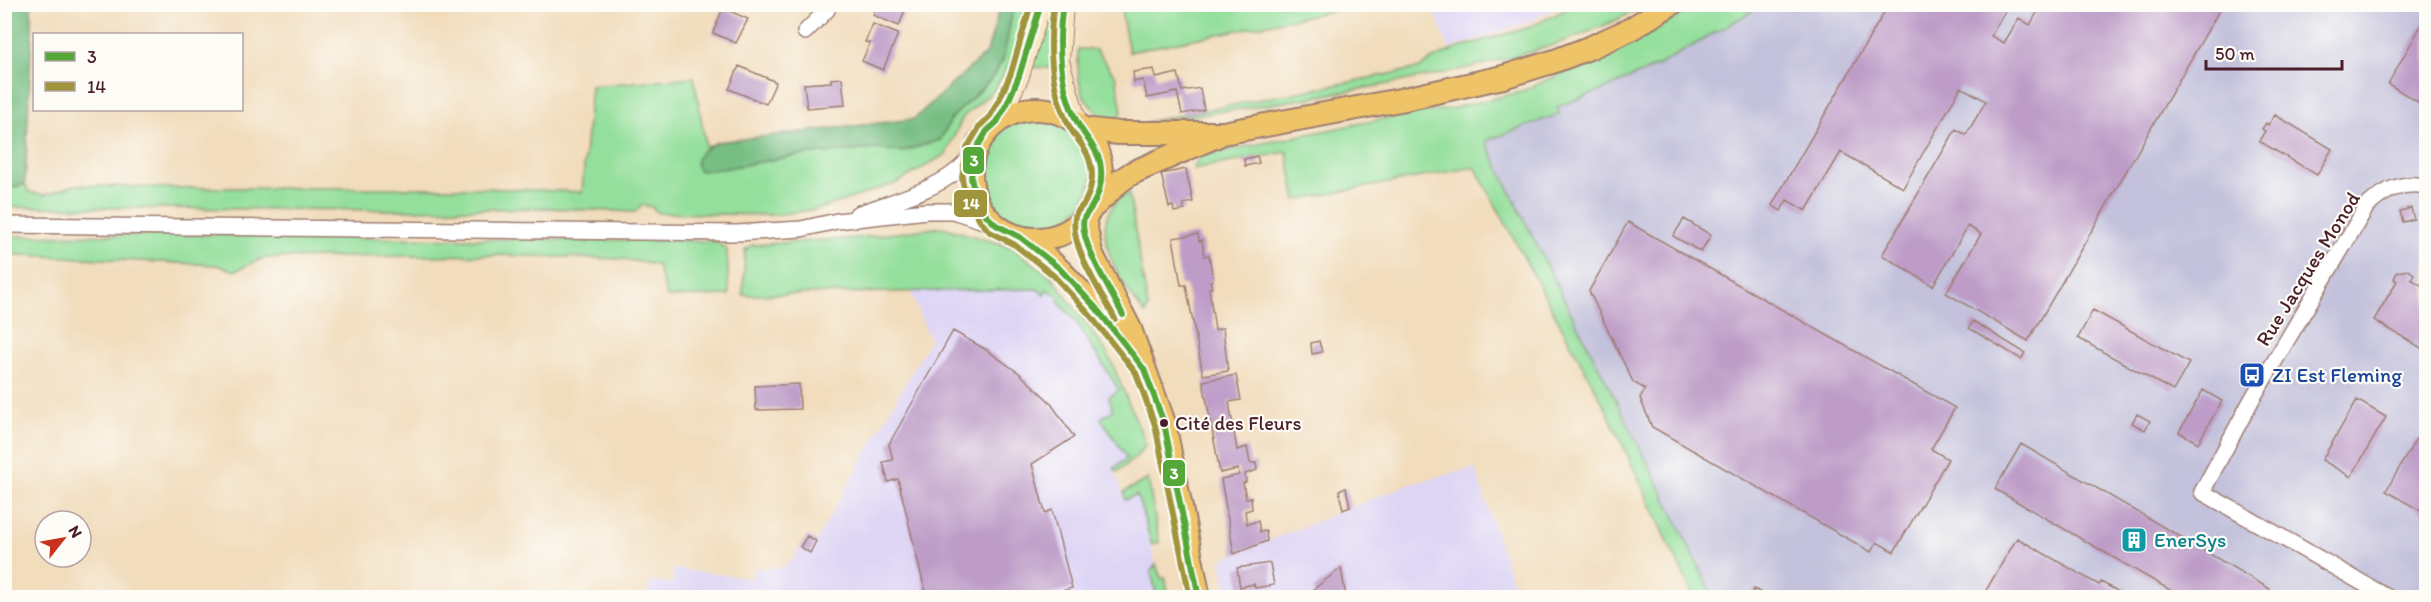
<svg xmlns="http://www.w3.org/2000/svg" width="2431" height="602" font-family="Itim,sans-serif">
<rect width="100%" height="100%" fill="#fdfcf7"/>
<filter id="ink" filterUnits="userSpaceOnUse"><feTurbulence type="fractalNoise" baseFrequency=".0167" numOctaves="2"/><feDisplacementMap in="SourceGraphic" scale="12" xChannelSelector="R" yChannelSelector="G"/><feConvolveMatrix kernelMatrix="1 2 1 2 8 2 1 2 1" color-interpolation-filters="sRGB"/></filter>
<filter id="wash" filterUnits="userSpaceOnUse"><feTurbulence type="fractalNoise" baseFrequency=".008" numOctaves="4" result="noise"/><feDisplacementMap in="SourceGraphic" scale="24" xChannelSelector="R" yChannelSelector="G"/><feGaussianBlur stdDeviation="1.35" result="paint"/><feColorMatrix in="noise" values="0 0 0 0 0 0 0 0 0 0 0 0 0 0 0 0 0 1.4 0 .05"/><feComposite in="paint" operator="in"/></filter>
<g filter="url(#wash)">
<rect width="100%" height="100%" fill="#f1dcbb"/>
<path fill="#ded5f5" d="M1432,5H1564L1528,22L1449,49Z
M1037,289L1044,294L1047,289L1060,299L1058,303L1076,321L1119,390L1113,410L1101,418L1128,458L1114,468L1125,500L1137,495L1156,564L1151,571L1157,597L648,598L649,582L673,583V569L753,578L755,568H782L793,559L800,547L810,552L930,340L910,290Z
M1475,468L1517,597H1228L1221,560L1409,484Z"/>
<path fill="#c3c1db" d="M1760,5H2426V597H1713L1555,285L1486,141L1558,115L1556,107L1612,86L1659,65L1751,12Z"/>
<path fill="#94df9b" stroke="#6f7f63" stroke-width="1.5" d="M1341,4L1342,9L1129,52L1120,5Z
M1014,5H1027L1019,29L1016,54L995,89L963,117L946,154L897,183L819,209L773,215L658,213L652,207L642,205L635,212L547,208L400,210L5,207V190L25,184L29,192L45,195L74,185L178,188H482L582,192L591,86L694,77L706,147L696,163L727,168L799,155L877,149L901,152L940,140L952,118L992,78L1003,60Z
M1050,5H1058L1053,68L1030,67L1035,58Z
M1575,5H1646C1562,51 1470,69 1377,86C1300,100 1224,112 1146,122L1420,68C1446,46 1496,39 1529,27C1544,21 1560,12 1575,5Z
M1698,5H1760L1751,12L1659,65L1612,86L1557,107L1559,114L1486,141C1558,295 1642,443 1713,597H1694L1605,407L1475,167L1296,200L1287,152L1193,169L1200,156L1407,114L1450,109L1520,92L1637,40Z
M1078,49L1096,50L1116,77L1122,111L1118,118L1112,122C1077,102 1078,85 1078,49Z
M982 172a55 55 0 1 1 110 0a55 55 0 1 1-110 0Z
M1129,193L1148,308L1145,314C1121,284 1078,219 1129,193Z
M942,227L1011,247L1052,277L1108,354L1144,439L1145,446L1135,458L1117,472L1114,468L1127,458L1101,418L1113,410L1109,397L1119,390L1076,321L1058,302L1060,298L1047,289L1044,294L1037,289L743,295L745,250L752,245L857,238Z
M274,234L371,238L715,241L727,250L729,295L667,297L657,265L622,259L493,255L263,258L235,271L217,265L5,254V236Z
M1148,479L1159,542L1152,545L1137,495L1125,500L1124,492Z
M1156,564L1161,578H1165L1169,597H1157L1151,571Z"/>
<path fill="#77be83" stroke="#606e57" stroke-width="1.5" d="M5,4L31,5L32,29L25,184L5,190Z
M1001,4L1014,5L1003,60L992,78L952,118L940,140L901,152L877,149L799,155L727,168L703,171L698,170C693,155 704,148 717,142L914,119L987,52Z"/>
<g id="blocks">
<path fill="#bd9cc8" d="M877,4H907L899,26L873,15Z
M1889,4H2009L1991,36L2004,43L2019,18L2030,25L2042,4H2223L2028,341L1946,293L1981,234L1968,226L1933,286L1882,255L1956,129L1966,135L1986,101L1961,87L1903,188L1841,152L1806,211L1787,200L1781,211L1772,205Z
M723,8L748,19L736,43L713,33Z
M2426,17V107L2388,84Z
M873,24L898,34L883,70L862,61L870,43L865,42Z
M739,66L776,82L766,104L729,89Z
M1154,69L1156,78L1178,73L1182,91L1200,88L1204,110L1182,114L1177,92L1147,98L1143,80L1134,82L1133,72Z
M842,78L845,105L807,108L804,84L831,82V79Z
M2275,115L2332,149L2317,175L2259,141L2265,131L2262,129L2266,123L2268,125Z
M1257,156L1259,163L1245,166L1244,159Z
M1186,169L1193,202L1183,204L1185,210L1174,212L1173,206L1169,207L1161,174Z
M2411,208L2414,219L2403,222L2400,211Z
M1684,219L1711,235L1701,252L1673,236Z
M1628,222L1955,408L1931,449L1948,459L1894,552L1877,542L1871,552L1652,427L1640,398L1645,389L1633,382L1589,291Z
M1198,234L1199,241L1202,240L1204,256L1209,255L1213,280L1210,281L1212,288H1209L1215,330L1223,328L1228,371L1203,375L1186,285H1181L1173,238Z
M2408,270L2414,274L2411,279L2426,288V351L2374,320L2397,281L2394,279L2397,272Z
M2093,310L2189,363L2173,391L2078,338Z
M1973,321L2025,353L2021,359L1969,328Z
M953,331L985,349L1019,373L1050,402L1074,437L1032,464L1045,513L1052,510L1072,588L1048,595L1049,597H948L946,590L926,595L898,479L888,482L883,462L893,460L889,444Z
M1319,341L1322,352L1312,354L1311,343Z
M1236,375L1241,400L1229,402L1237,450L1247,447L1250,463H1256L1257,470L1245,474L1246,482L1243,483L1246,498L1251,497L1252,509L1245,511L1247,524L1258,521L1260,532L1266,531L1267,541L1234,554L1221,479L1239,475L1238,469L1220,473L1203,381Z
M799,384L800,409L756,410L755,386Z
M2203,390L2222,401L2198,443L2179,432Z
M2357,400L2386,417L2351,477L2322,460Z
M2137,414L2150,421L2145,430L2132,423Z
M2416,439L2426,444V514L2386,491Z
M2021,444L2270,589L2265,597H2182L1995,489Z
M1346,488L1350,507L1343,510L1339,490Z
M807,536L816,541L810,553L800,547Z
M2017,538L2099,585L2101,582L2128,597H1982Z
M1270,563L1274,585L1255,588L1254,584L1240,587L1237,568Z
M1341,568L1346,597H1315L1314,589Z
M1754,589L1769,597H1750Z"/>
</g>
</g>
<g filter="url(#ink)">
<use href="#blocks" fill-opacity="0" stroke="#9e7e73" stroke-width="1.5"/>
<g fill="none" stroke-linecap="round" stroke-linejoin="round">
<g stroke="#9e7e73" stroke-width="18">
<path id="minor" d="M805,32L827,10L829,4
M857,214C888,203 934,191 959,169C965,164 970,157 975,151
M4,225L737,233L801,229L837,221L927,211H953L996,225
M2389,598L2202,492L2252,399L2367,206C2385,190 2402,181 2426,186"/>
</g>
<g stroke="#9e7e73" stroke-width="22">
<path id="secondary" d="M1063,4L1059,61L1077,124
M997,122L1019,76L1041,4"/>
</g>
<g stroke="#9e7e73" stroke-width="26">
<path id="primary" d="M971 174a65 65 0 1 1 130 0a65 65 0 1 1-130 0Z
M1082,129L1119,133H1223L1400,100L1503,77L1555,61L1589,48L1629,30L1671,4
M1095,205L1120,181L1132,173L1219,135
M1084,218L1091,253L1130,329L1164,423L1199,598
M1020,237C1067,270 1098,312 1134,357"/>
</g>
<use href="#minor" stroke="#fff" stroke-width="15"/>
<use href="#secondary" stroke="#f9e7c3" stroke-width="20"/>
<use href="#primary" stroke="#efc469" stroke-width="22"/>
<g stroke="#fdfcf7" stroke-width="10">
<path id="bus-1" d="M1041,4L1019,76L1008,102L997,122L987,131L975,151L971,178L974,191L986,215L996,225L1020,237L1059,268L1096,308L1144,369L1164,423L1199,598
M1063,4C1057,44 1059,85 1077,122C1084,136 1096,146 1100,162C1103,177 1100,193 1092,206C1090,210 1086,214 1084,218C1077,238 1113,295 1123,315"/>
</g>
<g stroke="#fdfcf7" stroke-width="10">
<path id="bus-2" d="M1031,4L1011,73L1000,98L990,116L980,126L967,148L962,178L965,193L980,221L990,232L1015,245L1053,275L1089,314L1136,373L1155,425L1190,598
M1054,4C1048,45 1050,89 1069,126C1075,138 1087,148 1090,162C1094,175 1091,190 1085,202C1082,207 1076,211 1075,217C1069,247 1102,293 1115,319"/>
</g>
<use href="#bus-1" stroke="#54a837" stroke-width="6"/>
<use href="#bus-2" stroke="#a0953c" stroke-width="6"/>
</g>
</g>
<defs>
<g id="bus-square" transform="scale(1.35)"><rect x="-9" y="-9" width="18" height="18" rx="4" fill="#1a4fb4" stroke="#fdfcf7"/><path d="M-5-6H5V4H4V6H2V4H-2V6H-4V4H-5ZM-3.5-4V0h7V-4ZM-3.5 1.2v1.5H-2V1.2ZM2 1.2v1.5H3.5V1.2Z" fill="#fff"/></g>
<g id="building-square" transform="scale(1.35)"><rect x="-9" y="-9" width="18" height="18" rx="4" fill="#0f9aa8" stroke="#fdfcf7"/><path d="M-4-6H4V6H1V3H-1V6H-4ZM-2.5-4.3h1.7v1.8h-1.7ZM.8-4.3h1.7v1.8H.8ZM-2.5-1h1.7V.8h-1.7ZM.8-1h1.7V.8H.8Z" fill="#fff"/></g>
</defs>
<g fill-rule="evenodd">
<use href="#bus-square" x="2252" y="375"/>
<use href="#building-square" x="2134" y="540"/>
</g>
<circle fill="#4a1f2b" stroke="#fdfcf7" stroke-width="2" cx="1164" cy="423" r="5"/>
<g text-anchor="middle" stroke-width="4.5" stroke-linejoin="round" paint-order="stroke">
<g font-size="20" fill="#4a1f2b" stroke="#fdfcf7" text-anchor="start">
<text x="1175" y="430">Cité des Fleurs</text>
</g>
<g font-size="21" fill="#4a1f2b" stroke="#fdfcf7">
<text transform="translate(2308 269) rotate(-58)" y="7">Rue Jacques Monod</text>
</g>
<g font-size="21" fill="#164399" stroke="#fdfcf7" text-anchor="start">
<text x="2272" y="382">ZI Est Fleming</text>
</g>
<g font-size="21" fill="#0d838f" stroke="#fdfcf7" text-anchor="start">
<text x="2154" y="547">EnerSys</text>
</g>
</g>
<g stroke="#fdfcf7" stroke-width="2">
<rect x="962" y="146" width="23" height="29" rx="6" fill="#54a837"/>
<rect x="953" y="189" width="35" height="29" rx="6" fill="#a0953c"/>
<rect x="1162" y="459" width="24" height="28" rx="6" fill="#54a837"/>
</g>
<g font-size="16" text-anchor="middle" font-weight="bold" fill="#fff">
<text x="974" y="166">3</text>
<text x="971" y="209">14</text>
<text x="1174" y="479">3</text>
</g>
<rect width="2431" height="602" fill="none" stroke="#fdfcf7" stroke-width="24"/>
<rect x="33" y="33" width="210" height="78" fill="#fdfcf7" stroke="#b5a4a5" stroke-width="1.5"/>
<rect x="45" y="52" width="30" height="9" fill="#54a837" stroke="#b5a4a5" stroke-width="1.5"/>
<text x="87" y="63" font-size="18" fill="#4a1f2b">3</text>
<rect x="45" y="82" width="30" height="9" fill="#a0953c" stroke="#b5a4a5" stroke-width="1.5"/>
<text x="87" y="93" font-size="18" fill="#4a1f2b">14</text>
<g transform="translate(63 539) rotate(59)"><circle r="28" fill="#fdfcf7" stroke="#b5a4a5" stroke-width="1.5"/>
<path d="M0-4.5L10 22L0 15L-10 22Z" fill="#c8321e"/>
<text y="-9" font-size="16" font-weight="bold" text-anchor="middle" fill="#4a1f2b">N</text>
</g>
<path d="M2206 60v9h136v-9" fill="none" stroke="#4a1f2b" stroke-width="3"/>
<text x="2215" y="60" font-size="18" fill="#4a1f2b" stroke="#fdfcf7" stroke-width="4.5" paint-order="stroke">50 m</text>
</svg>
